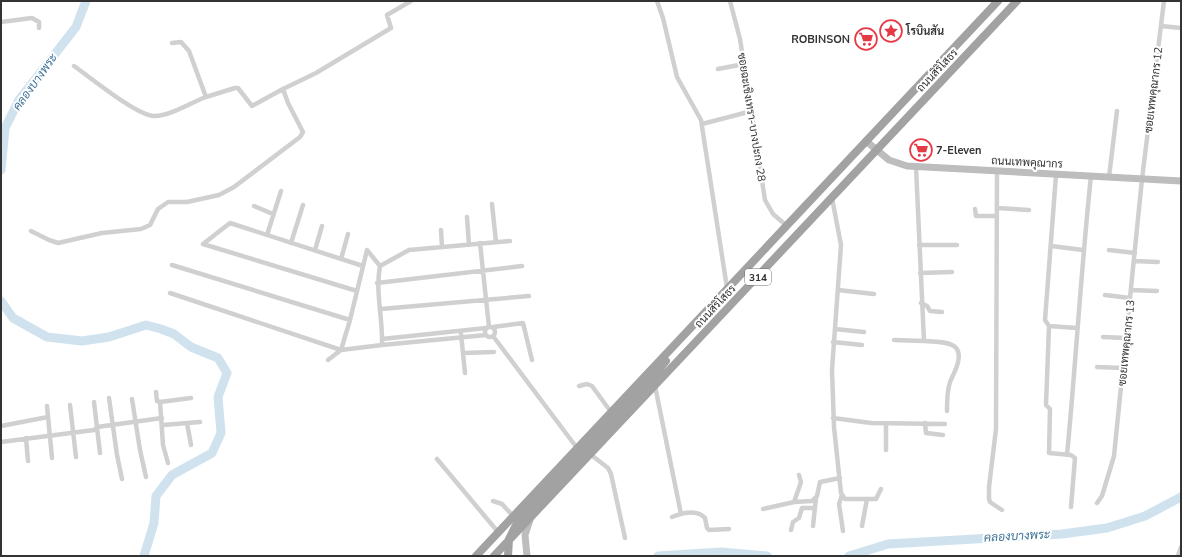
<svg xmlns="http://www.w3.org/2000/svg" width="1182" height="557" font-family="'Nunito Sans',Sarabun,sans-serif">
<rect width="100%" height="100%" fill="#fff"/>
<g fill="none" stroke-linecap="round" stroke-linejoin="round">
<path stroke="#cfe2ee" stroke-width="9" d="M1,170L5,128L19,100L76,27L86,1
M1,301L13,318L47,337L82,341L109,337L146,325L161,329L174,334L191,347L218,358L227,373L218,397L221,433L212,453L172,475L156,496L154,523L144,556
M658,556L721,552L767,556
M849,556L888,544L1062,534L1107,528L1145,516L1181,497"/>
<path stroke="#d0d0d0" stroke-width="4.5" d="M657,1L663,18L677,77L701,120L727,288
M730,1L740,39L765,200L773,214L787,226
M1,22L32,18L39,22V28
M1161,26L1181,28
M172,43L181,42L189,51L206,97L235,88H238L252,106L283,89
M74,66C90,77 137,116 154,116C168,117 192,102 206,97
M718,69L744,64
M702,124L752,111
M916,167L924,341C946,342 968,341 955,371C953,376 950,380 949,386C947,394 947,402 947,411
M997,172L996,429L989,487V499L990,502L1002,510
M1056,175L1045,320L1049,326L1046,405L1050,409L1049,453L1071,455L1075,458L1071,507
M1109,177L1117,111
M832,198L841,245L832,370L834,427L841,493L845,499H876L881,489
M492,204L496,242
M254,206L273,214
M997,208L1029,210
M975,209L976,216H997
M467,217L469,245
M441,230L442,247
M31,231L49,240L58,243L102,233L141,229L150,225L158,209L168,202H187L219,195L234,187L300,137L303,132L288,103L283,89L316,73L391,28L387,15L411,1
M267,235L281,191
M291,243L303,205
M480,243L489,327
M919,245H957
M1051,246L1083,250
M315,250L322,226
M1109,250L1135,253
M341,259L348,234
M1134,261L1158,262
M172,265L350,320
M380,266L409,250L510,241
M920,273L952,272
M377,283L522,266
M838,290L874,294
M1131,290L1157,291
M357,291L203,244L230,223L363,266
M170,293L341,350L382,345
M1105,295L1130,298
M921,303L927,306L930,311L942,312
M381,309L529,296
M1049,326L1077,328
M485 332a5 5 0 1 1 10 0a5 5 0 1 1-10 0Z
M493,327L523,323L532,360
M835,329L864,332
M461,334L465,373
M493,336L577,448
M1103,337L1126,338
M382,339L486,328
M894,340L924,341
M833,342L862,345
M463,353L494,352
M328,360L341,350L350,320L367,250L380,266C375,292 383,318 382,345L486,335
M1097,367L1123,368
M579,386L587,384L592,386L611,412
M655,386L681,514
M156,392L157,401L160,402L163,445L168,463
M109,398L117,455L122,479
M132,399L140,450L146,477
M94,402L100,453
M160,402L191,398
M70,405L76,457
M47,406L52,458
M833,418L871,423L945,424
M187,423L191,445
M925,423L926,433L943,435
M163,425L200,422
M1,426L48,417
M26,438L28,461
M1,442L94,430L97,427L162,418
M886,450V423
M590,454L608,468L611,474L625,538
M1067,455C1076,362 1081,269 1091,176
M437,459L498,532
M842,495L839,504L843,531
M493,501L502,504L513,516
M794,502L801,482L799,475
M1097,503L1102,496L1114,456L1142,179L1164,1
M763,509L794,502L812,501L817,496L820,482L840,478
M672,517C682,513 697,509 705,518L707,528L709,530L729,529
M813,526L816,498
M862,526L867,499
M791,530L793,522L799,518L802,508H815
M1178,556L1181,547"/>
<path stroke="#bdbdbd" stroke-width="7" d="M866,141L889,160L907,166L1181,181
M527,556L525,535L531,517"/>
<path stroke="#a2a2a2" stroke-width="8" d="M590,445L647,384L666,361
M476,556L998,1
M494,556L1017,1"/>
<path stroke="#a2a2a2" stroke-width="8" d="M508,556L509,539L518,521L590,445"/>
</g>
<defs>
<g id="sight-ring" transform="scale(1.15)"><circle r="9.5" fill="#fff" stroke="#e63946" stroke-width="1.5"/><path d="M0-6L1.8-2.2L6-1.7L2.9 1.2L3.7 5.4L0 3.3L-3.7 5.4L-2.9 1.2L-6-1.7L-1.8-2.2Z" fill="#e63946"/></g>
<g id="supermarket-ring" transform="scale(1.15)"><circle r="9.5" fill="#fff" stroke="#e63946" stroke-width="1.5"/><path d="M-6-5.5h2.5l.6 2H6L4.5 2H-2.5L-4.4-4H-6ZM-1.5 3.2a1.3 1.3 0 1 0 .1 0ZM3 3.2a1.3 1.3 0 1 0 .1 0Z" fill="#e63946"/></g>
</defs>
<g fill-rule="evenodd">
<use href="#sight-ring" x="891" y="31"/>
<use href="#supermarket-ring" x="866" y="39"/>
<use href="#supermarket-ring" x="921" y="150"/>
</g>
<g text-anchor="middle" stroke-width="4" stroke-linejoin="round" paint-order="stroke">
<rect fill="#fff" stroke="#707070" stroke-width="1" x="745" y="269" width="26" height="16" rx="3"/>
<g font-size="10" font-weight="bold" fill="#333">
<text x="758" y="281">314</text>
</g>
<g font-size="11" font-weight="bold" fill="#333" stroke="#fff" text-anchor="start">
<text x="906" y="35">โรบินสัน</text>
<text x="850" y="43" text-anchor="end">ROBINSON</text>
<text x="936" y="154">7-Eleven</text>
</g>
<g font-size="11" fill="#333" stroke="#fff">
<text transform="translate(937 70) rotate(-47)" y="4">ถนนสิริโสธร</text>
<text transform="translate(1153 90) rotate(-83)" y="4">ซอยเทพคุณากร 12</text>
<text transform="translate(752 117) rotate(81)" y="4">ซอยฉะเชิงเทรา-บางปะกง 28</text>
<text transform="translate(1027 162) rotate(3)" y="4">ถนนเทพคุณากร</text>
<text transform="translate(715 306) rotate(-47)" y="4">ถนนสิริโสธร</text>
<text transform="translate(1126 343) rotate(-84)" y="4">ซอยเทพคุณากร 13</text>
</g>
<g font-size="12" font-style="italic" fill="#3f7597" stroke="#fff">
<text transform="translate(35 82) rotate(-54)" y="4">คลองบางพระ</text>
<text transform="translate(1017 536) rotate(-3)" y="4">คลองบางพระ</text>
</g>
</g>
<rect width="1182" height="557" fill="none" stroke="#333333" stroke-width="4"/>
</svg>
